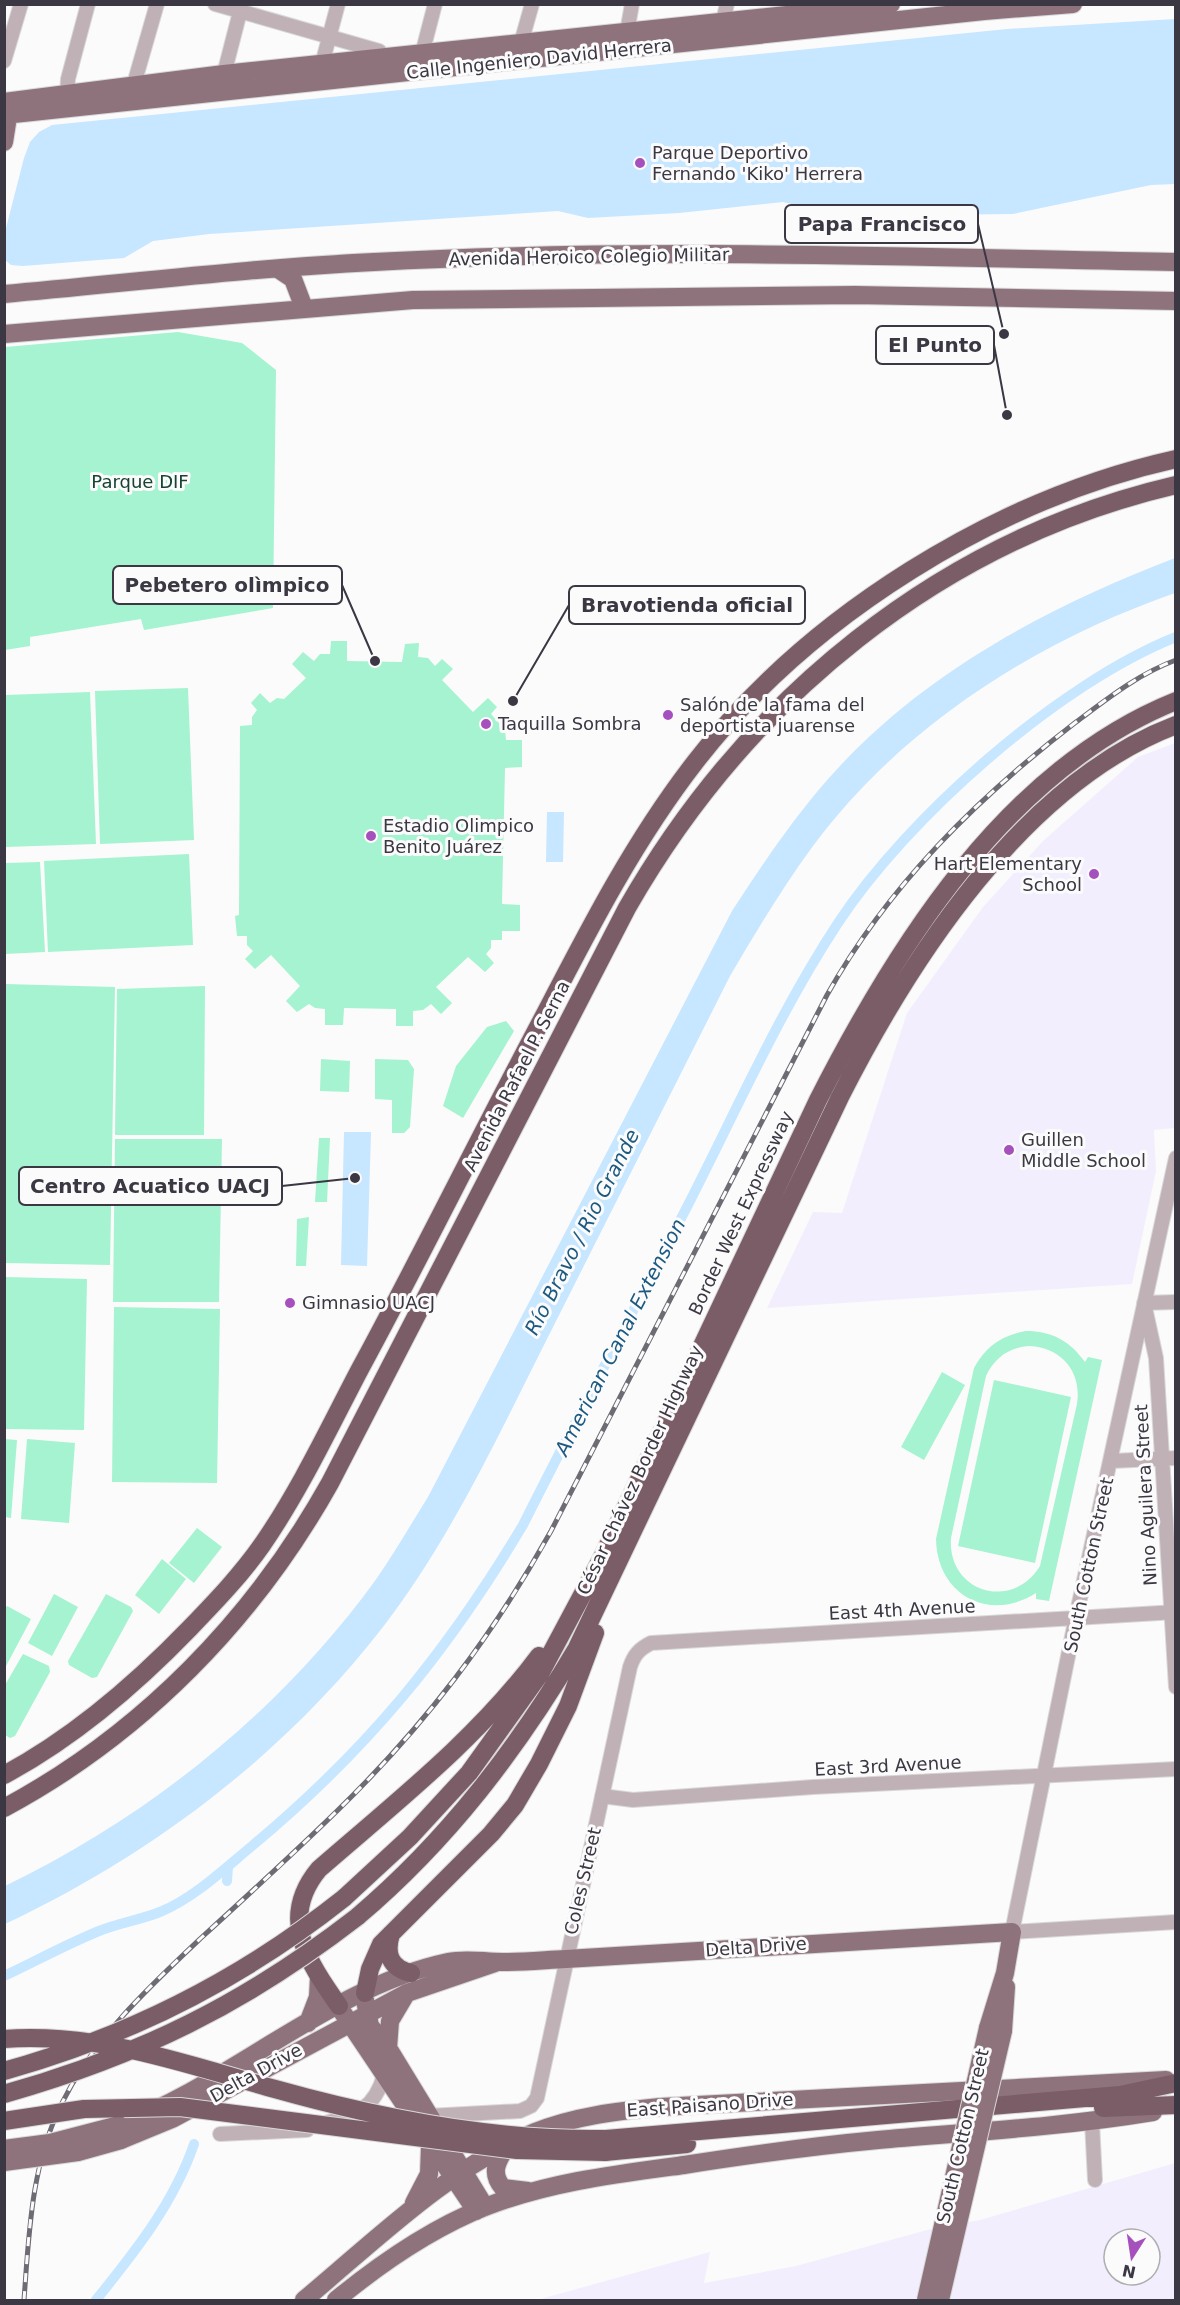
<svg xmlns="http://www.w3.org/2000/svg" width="1180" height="2305" font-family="'DejaVu Sans',sans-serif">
<rect width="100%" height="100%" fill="#fbfbfb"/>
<path fill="#f3eefd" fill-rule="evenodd" d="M1175,743V1128L1154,1130L1156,1171L1132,1284L767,1308L813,1212L842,1213L907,1013L983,907L1043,841L1138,757Z
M1175,2163V2300H537L710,2252L704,2283L796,2266L927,2230L980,2220ZM1114,2239H1150V2275H1114Z"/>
<path fill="#a5f3d0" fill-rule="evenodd" d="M178,332L242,343L276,370L273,608L144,630L141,619L30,637V646L5,650V347Z
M331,641H347V661L402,662L405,644L419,643L418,657L428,658L435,666L442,659L453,669L442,680L473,712L488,698L497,707L491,714L499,723L500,730L505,731L506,740H522V767L505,768L502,904L520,905V931H502V940H491V948L486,954L494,963L485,972L468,957L436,987L452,1003L441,1014L431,1004L423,1010L413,1011V1026H396V1009L344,1008L343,1025H325V1009L315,1008L309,1004L297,1012L286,1001L300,986L271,955L255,969L245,959L253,951L247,945V936H237L235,916L239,915L240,726L252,725V717L257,710L251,703L260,693L270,703L277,698L284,699L306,678L292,664L303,652L314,661L320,654H330Z
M188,688L194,840L100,844L95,691Z
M90,692L96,844L5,847V695Z
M189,854L193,945L48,952L44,861Z
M40,862L45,952L5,954V863Z
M5,984L115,987L110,1265L5,1263Z
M205,986L204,1135H115L117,989Z
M506,1021L514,1031L463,1118L443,1106L456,1066L487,1027Z
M321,1059L350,1061L349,1092L320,1091Z
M375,1059L408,1060L414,1069L410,1127L404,1133H392V1100L375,1099Z
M319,1138H330L327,1202H315Z
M115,1139H222L219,1302H113Z
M309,1217L306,1266H296L297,1219Z
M5,1277L87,1279L84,1430L5,1429Z
M114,1307L220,1309L217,1483L112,1482Z
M1026,1331C1052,1331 1070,1341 1085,1362L1088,1357L1102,1360L1049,1601L1036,1599V1593C989,1623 937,1595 936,1539L974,1368C985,1347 1002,1335 1026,1331ZM1030,1346C1062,1348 1082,1372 1077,1404L1040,1566C1012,1612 947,1592 951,1538L986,1376C995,1357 1010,1347 1030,1346Z
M942,1372L965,1385L924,1460L901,1447Z
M994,1380L1071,1397L1035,1563L958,1546Z
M4,1439L17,1440L11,1518L5,1517Z
M27,1439L75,1443L69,1523L21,1519Z
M197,1528L222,1547L194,1583L169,1563Z
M162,1559L186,1579L159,1614L135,1595Z
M54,1594L78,1607L52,1656L28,1643Z
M106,1594L131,1607L133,1611L97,1677L92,1678L69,1665L68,1661Z
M7,1606L31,1619L5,1668L4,1610Z
M23,1654L49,1666L50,1672L15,1736L10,1738L5,1735V1685Z"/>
<path fill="#c7e6ff" d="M1175,19V184L1151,185L1013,214L845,216L783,202L679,213L588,218L558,211L209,234L153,241L124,258L23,266L11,265L5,260V232L24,158L30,142L39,132L52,125L1007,29Z
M1175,558V593C1035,642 902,726 813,846C782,888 756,932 730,976C669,1097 608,1218 547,1339C497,1438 451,1538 383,1627C284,1755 150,1856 5,1924V1886C150,1816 282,1710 377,1578C395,1552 411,1524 428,1497L732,911C762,865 792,820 829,778C921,674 1047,607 1175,558Z
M547,812H564L563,862H546Z
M344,1132H371L367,1266L341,1265Z"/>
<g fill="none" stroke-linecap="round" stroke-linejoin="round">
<path stroke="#c7e6ff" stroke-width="10" d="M227,1881L228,1866
M4,1976C36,1961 67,1944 99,1931C118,1923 140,1920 160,1912C194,1898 224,1869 252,1846C367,1750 446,1654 523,1525C577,1417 634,1310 689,1203C737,1109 780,1011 838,923C908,817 1058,684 1176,637
M96,2300C134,2253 174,2203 194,2144"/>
<g stroke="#d8d8da" stroke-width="16">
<path id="minor" d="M215,4L379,51L386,58
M723,21L727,4
M627,32L632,4
M521,43L532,4
M422,54L435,4
M4,61L21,4
M322,64L338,4
M224,74L242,4
M134,84L157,4
M67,94L68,79L88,4
M1176,1158L1076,1617L1012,1932L1176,1922
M1176,1302L1144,1303L1156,1358L1176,1687
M1112,1461L1176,1458
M602,1796L633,1800L813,1787L1176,1769
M428,2116L520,2111L531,2106L537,2098L630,1667C634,1655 639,1649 651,1643L1176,1612
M1092,2122L1095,2180
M325,2123C356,2116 375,2108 384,2075
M220,2134L307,2130"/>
</g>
<g stroke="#d8d8da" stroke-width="20">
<path id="major" d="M4,102L224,74L891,4
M4,111L7,123L4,142
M4,115L984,11L1073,4
M278,269L293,279L304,308
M4,294C128,283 251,268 374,262C641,247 909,257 1176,262
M4,334L413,300L855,295L1176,301
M365,2000L370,2026L388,2048L485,2207
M343,2013L476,2211
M308,2023L318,1997L319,1977
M1003,2031L1006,1987
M388,2048L390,2021L406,1994
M119,2125C231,2084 330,1987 448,1962C467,1958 483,1962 502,1962C523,1962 545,1960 566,1959L1012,1932L1005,1973L988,2028
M121,2140L172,2119L407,1993L495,1963
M506,2147C497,2162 490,2173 503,2188L528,2191
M414,2203L429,2174L430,2146
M304,2300C376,2240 447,2169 535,2132C575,2116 618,2111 660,2107L1166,2080
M336,2300C381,2263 430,2229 485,2207C549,2182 617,2174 684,2165C748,2155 813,2146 878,2140C970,2132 1062,2127 1153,2112"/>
</g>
<g stroke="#d8d8da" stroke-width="20">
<path id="highway" d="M4,1775C75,1737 135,1685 190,1628C216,1601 241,1575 262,1545C300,1490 329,1428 360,1369C424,1251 483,1130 546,1012C591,925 636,838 696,761C809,615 996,499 1176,459
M4,1808C142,1734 254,1619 330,1483L627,908C746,700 939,540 1176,485
M344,1898L410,1837L469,1773L540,1674L603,1556L818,1100C897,945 1007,769 1176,701
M357,1917C448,1840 517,1749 577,1648L840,1097C910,959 1023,783 1176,725
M391,1934C385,1954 390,1968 411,1973
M365,1993L370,1969L381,1944L491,1834L515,1805L539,1764L568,1706L595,1633
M339,2006C308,1962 278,1918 319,1869C396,1802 478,1738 539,1656
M1103,2108L1176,2105
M606,2139L1120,2095L1176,2083
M605,2152L687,2144"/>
</g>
<use href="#minor" stroke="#c0b1b6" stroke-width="14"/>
<use href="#major" stroke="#8e737c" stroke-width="18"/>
<use href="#highway" stroke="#7b5d67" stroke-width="18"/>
<g stroke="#6e6b74" stroke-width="5">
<path id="rail" d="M24,2300C29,2233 31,2165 62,2103C94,2038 149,1987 201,1938C247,1896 293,1854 338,1810C425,1725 492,1637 551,1531L827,995C888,886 977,798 1076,722C1107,699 1138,674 1176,660"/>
</g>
<use href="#rail" stroke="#fbfbfb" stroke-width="3" stroke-dasharray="9" stroke-linecap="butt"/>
<g stroke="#d8d8da" stroke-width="20" stroke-linecap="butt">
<path id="major-bridge" d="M4,2149L50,2143L119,2125
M4,2162L78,2152L121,2140
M926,2300L988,2028
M940,2300L1003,2031"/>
</g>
<g stroke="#d8d8da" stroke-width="20" stroke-linecap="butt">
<path id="highway-bridge" d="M4,2039C99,2032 185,2064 275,2089C382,2119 494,2141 606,2139
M4,2071C130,2036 242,1979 344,1898
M4,2094C139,2056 246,2003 357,1917
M4,2121L84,2109L180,2107L517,2150L605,2152"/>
</g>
<use href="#major-bridge" stroke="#8e737c" stroke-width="18"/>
<use href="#highway-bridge" stroke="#7b5d67" stroke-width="18"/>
</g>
<g fill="#a650be" stroke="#fbfbfb" stroke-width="2">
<circle cx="640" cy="163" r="6"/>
<circle cx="668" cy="715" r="6"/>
<circle cx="486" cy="724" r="6"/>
<circle cx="371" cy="836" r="6"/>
<circle cx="1094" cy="874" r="6"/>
<circle cx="1009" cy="1150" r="6"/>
<circle cx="290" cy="1303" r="6"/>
</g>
<g text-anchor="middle" stroke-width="6" stroke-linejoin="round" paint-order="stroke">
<g font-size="18" fill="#3b3743" stroke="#fbfbfb">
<text transform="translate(539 59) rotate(-6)" y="6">Calle Ingeniero David Herrera</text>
<text transform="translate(589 257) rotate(-1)" y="6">Avenida Heroico Colegio Militar</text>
<text transform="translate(517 1076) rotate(-63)" y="6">Avenida Rafael P. Serna</text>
<text transform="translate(741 1213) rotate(-65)" y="6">Border West Expressway</text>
<text transform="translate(640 1470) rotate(-65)" y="6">César Chávez Border Highway</text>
<text transform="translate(1146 1495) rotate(-93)" y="6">Nino Aguilera Street</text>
<text transform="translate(1089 1565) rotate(-78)" y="6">South Cotton Street</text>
<text transform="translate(902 1610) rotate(-3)" y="6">East 4th Avenue</text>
<text transform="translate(888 1766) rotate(-3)" y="6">East 3rd Avenue</text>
<text transform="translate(583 1881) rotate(-77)" y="6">Coles Street</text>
<text transform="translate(756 1947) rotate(-4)" y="6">Delta Drive</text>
<text transform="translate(256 2073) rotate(-29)" y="6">Delta Drive</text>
<text transform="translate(710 2105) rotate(-4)" y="6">East Paisano Drive</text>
<text transform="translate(963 2136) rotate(-77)" y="6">South Cotton Street</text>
</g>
<g font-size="18" fill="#3b3743" stroke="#fbfbfb" text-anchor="start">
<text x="652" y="159">Parque Deportivo<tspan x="652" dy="21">Fernando 'Kiko' Herrera</tspan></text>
<text x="680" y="711">Salón de la fama del<tspan x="680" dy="21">deportista juarense</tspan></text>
<text x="498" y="730">Taquilla Sombra</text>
<text x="383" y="832">Estadio Olimpico<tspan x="383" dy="21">Benito Juárez</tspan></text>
<text x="1082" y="870" text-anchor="end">Hart Elementary<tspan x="1082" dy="21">School</tspan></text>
<text x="1021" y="1146">Guillen<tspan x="1021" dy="21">Middle School</tspan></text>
<text x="302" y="1309">Gimnasio UACJ</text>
</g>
<g font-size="18" fill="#164332" stroke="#fbfbfb">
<text x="140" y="488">Parque DIF</text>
</g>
<g font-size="20" font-style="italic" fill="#1c5a81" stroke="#fbfbfb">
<text transform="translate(582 1232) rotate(-63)" y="7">Río Bravo / Rio Grande</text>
<text transform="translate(620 1337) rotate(-63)" y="7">American Canal Extension</text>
</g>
</g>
<path fill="none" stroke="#3b3743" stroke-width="2" d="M1004 334L978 224M1007 415L994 345M375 661L342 585M513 701L569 605M355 1178L282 1186"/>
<g fill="#3b3743" stroke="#fbfbfb" stroke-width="2">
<circle cx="1004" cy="334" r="6"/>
<circle cx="1007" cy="415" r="6"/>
<circle cx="375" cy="661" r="6"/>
<circle cx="513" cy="701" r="6"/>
<circle cx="355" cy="1178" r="6"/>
</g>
<g fill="#fbfbfb" stroke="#3b3743" stroke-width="2">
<rect x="785" y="205" width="193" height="38" rx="6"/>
<rect x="876" y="326" width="118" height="38" rx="6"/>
<rect x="113" y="566" width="229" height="38" rx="6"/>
<rect x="569" y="586" width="236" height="38" rx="6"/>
<rect x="19" y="1167" width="263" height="38" rx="6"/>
</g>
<g font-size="20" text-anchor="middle" font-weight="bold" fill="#3b3743">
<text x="882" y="231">Papa Francisco</text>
<text x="935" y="352">El Punto</text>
<text x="227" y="592">Pebetero olìmpico</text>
<text x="687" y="612">Bravotienda oficial</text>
<text x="150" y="1193">Centro Acuatico UACJ</text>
</g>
<rect width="1180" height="2305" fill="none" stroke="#3b3743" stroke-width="12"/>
<g transform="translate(1132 2257) rotate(192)"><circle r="28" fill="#fbfbfb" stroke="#aeadb1" stroke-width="1.5"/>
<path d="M0-4.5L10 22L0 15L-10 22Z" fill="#a650be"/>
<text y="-9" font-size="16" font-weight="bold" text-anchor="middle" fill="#3b3743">N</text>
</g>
</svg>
